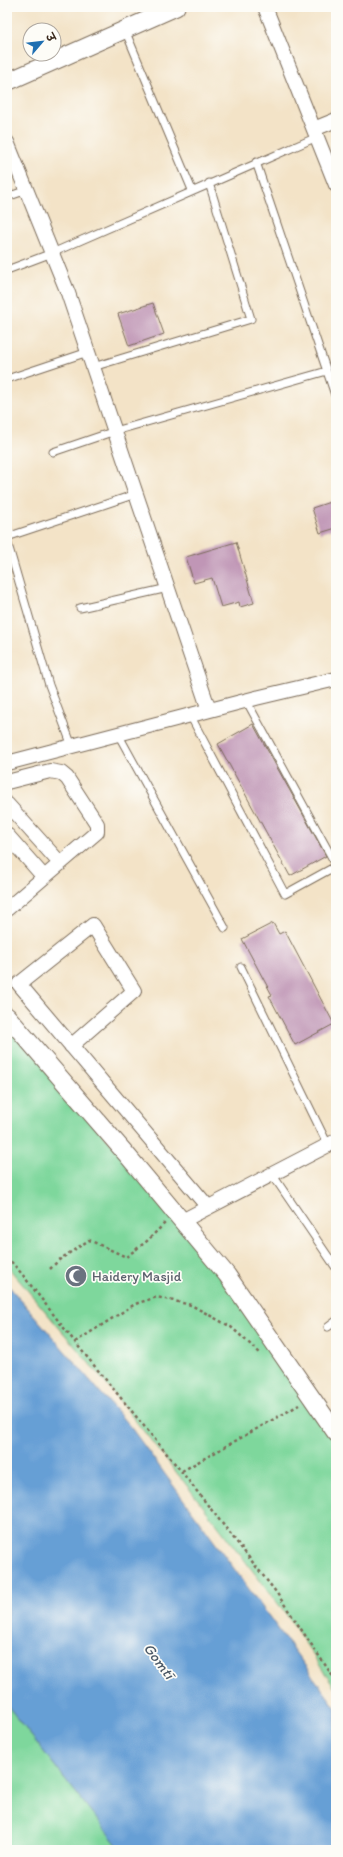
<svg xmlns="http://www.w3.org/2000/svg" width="343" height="1857" font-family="Itim,'Playpen Sans Deva',sans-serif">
<rect width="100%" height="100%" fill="#fdfcf7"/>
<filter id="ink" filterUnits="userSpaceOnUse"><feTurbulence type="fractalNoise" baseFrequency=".025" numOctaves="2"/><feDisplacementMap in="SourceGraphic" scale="8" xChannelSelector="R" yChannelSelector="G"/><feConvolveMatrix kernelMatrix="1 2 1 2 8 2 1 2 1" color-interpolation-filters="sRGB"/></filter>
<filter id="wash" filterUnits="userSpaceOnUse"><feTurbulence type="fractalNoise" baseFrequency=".012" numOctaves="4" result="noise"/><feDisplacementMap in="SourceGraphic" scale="16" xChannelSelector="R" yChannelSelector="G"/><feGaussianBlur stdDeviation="0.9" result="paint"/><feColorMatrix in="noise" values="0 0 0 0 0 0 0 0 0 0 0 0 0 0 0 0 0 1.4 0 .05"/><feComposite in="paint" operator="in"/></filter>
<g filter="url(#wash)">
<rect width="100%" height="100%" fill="#f3e3c7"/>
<path fill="#7ed79c" stroke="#5c805d" d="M7,1023L182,1226L240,1304L336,1444V1690L286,1614L188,1487L99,1375L7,1266Z
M7,1705L109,1834L121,1850H7Z"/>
<path fill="#669fd5" stroke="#50647a" d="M7,1284L132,1429L336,1708V1850H121L7,1705Z"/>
<g id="blocks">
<path fill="#c096b6" d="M153,303L164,334L129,346L118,314Z
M336,500V528L320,533L312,508Z
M236,542L254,603L240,607L239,602L221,607L212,578L194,583L186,557Z
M253,724L326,856L290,876L218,744Z
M273,923L279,934L285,931L334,1024L295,1045L269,996L272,995L242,939Z"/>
</g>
</g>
<g filter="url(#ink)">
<use href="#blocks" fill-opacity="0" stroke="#7b6b59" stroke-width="1"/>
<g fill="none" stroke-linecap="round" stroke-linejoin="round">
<g stroke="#7b6b59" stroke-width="9">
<path id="service" d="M125,30L192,190
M256,162L336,398
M7,197L27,190
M7,270L52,253L317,137
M93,367L251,319L209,183
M7,379L88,352
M53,452L115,431L327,371
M7,537L136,494
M7,541L49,685L72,746
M80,608L168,588
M246,700L336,865
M190,715L285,894L336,866
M118,734L225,928
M241,967L328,1145
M272,1174L336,1268
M328,1327L336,1321"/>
</g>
<g stroke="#7b6b59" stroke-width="16">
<path id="minor" d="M265,7L336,185
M314,129L336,120
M7,142L68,293L209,710
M7,763L256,698L336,679
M7,782L50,771L61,773L67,778L97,824V832L7,909
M7,804L60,863
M7,835L44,877
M71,1046L134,991L93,925L19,984L208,1207
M182,1221L336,1141"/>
</g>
<g stroke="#7b6b59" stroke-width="19">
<path id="tertiary" d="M7,82L176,7
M7,1016L127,1155L227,1275L336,1433"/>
</g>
<path stroke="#7b6b59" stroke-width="2.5" stroke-dasharray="3 3" stroke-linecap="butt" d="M7,1257L22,1274L78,1346L181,1471L276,1592L336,1681
M50,1269L59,1260L89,1240L126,1257L147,1241L165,1223
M75,1342L135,1304L157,1297L191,1305L231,1327L260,1353
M182,1471L299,1405
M7,1846L12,1850"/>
<use href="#service" stroke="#fff" stroke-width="7"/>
<use href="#minor" stroke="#fff" stroke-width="14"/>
<use href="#tertiary" stroke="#fff" stroke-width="17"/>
</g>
</g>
<defs>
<g id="mosque-disc" transform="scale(1.15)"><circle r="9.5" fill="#6b7280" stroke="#fdfcf7"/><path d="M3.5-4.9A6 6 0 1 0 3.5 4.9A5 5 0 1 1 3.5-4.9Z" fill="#fff"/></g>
</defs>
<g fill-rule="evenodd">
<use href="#mosque-disc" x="76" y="1276"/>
</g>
<g text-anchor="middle" stroke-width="3.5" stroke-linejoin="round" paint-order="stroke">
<g font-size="14" fill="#5b616d" stroke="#fdfcf7" text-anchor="start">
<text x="92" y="1281">Haidery Masjid</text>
</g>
<g font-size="15" font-style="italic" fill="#4c5967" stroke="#fdfcf7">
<text transform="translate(159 1661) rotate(53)" y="5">Gomtī</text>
</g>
</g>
<rect width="343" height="1857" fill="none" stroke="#fdfcf7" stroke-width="24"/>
<g transform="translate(42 42) rotate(62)"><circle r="19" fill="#fdfcf7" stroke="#afa8a0"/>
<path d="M0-3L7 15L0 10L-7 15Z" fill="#1f6fb2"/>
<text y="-6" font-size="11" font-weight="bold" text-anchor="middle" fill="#3b2a1e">उ</text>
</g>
</svg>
